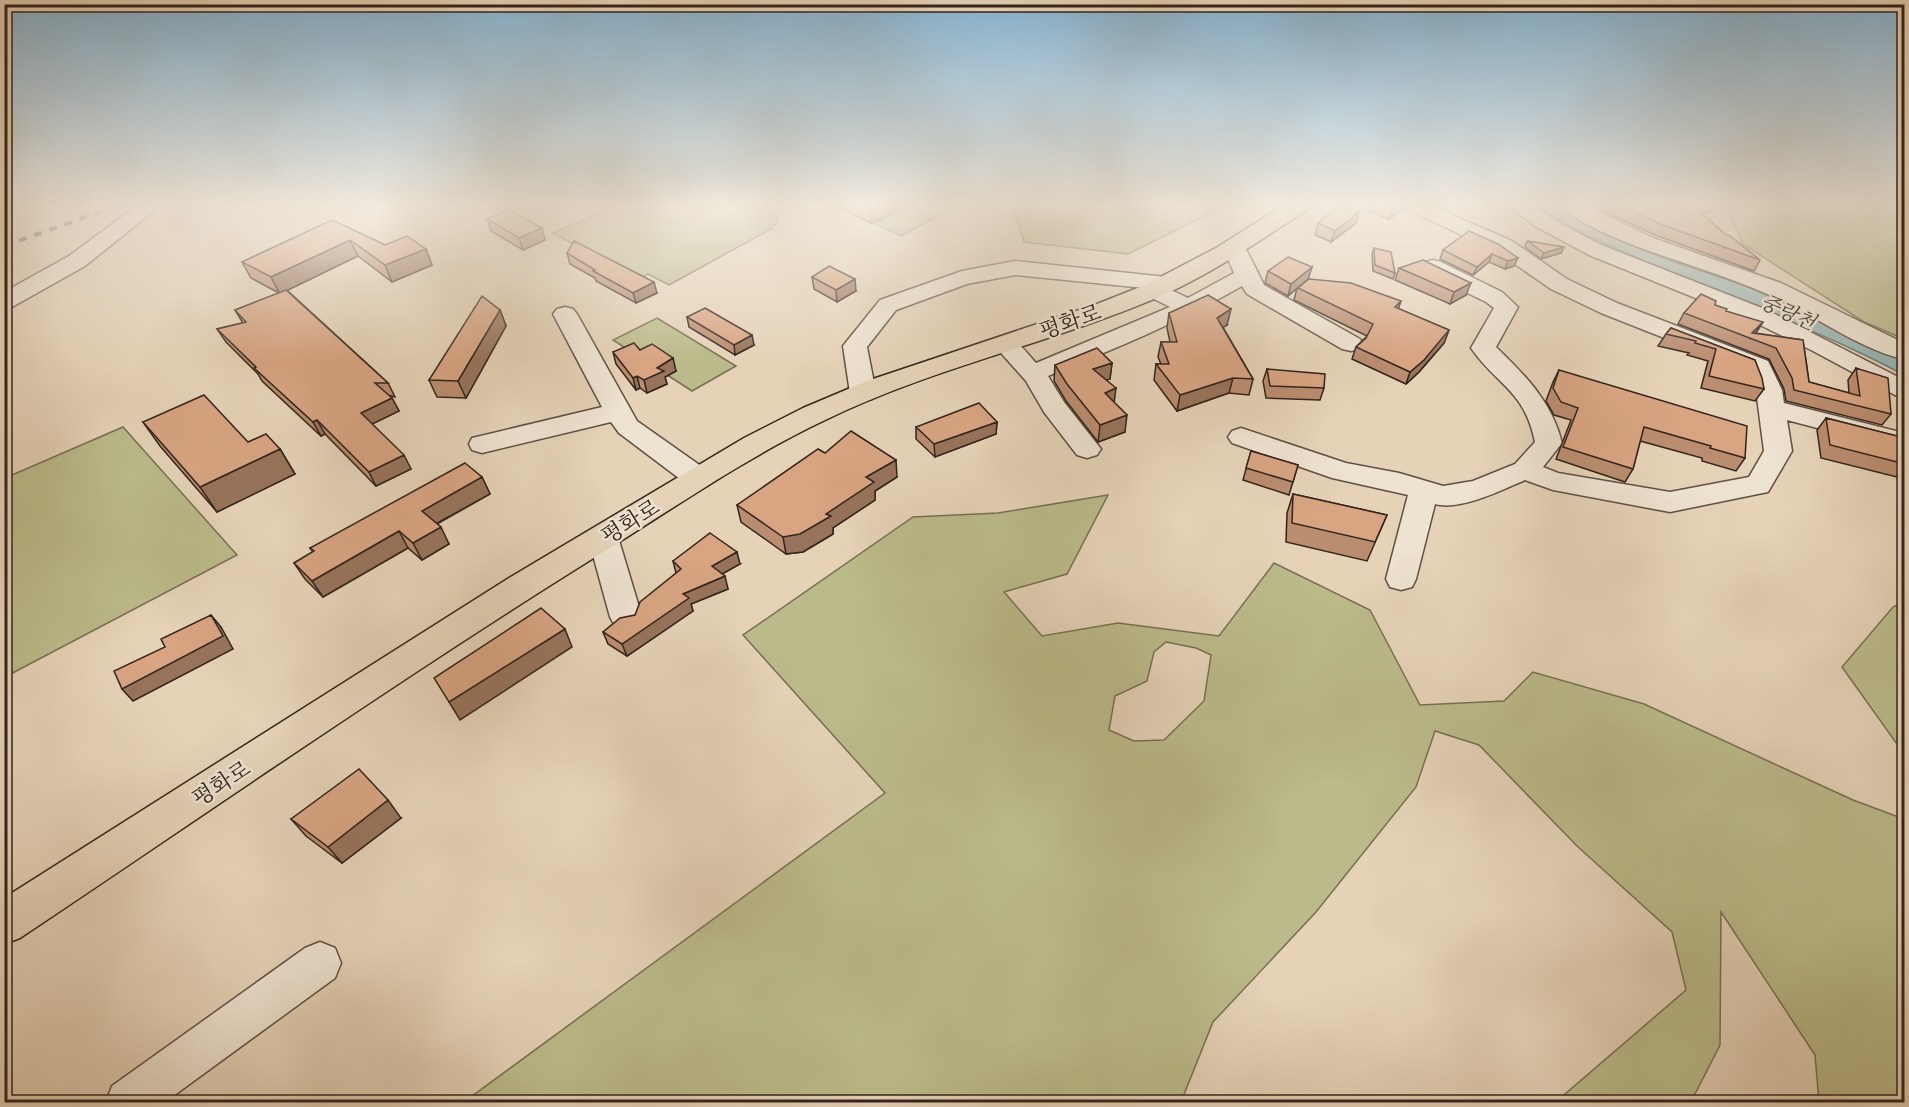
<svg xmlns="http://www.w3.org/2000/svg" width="1909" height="1107" font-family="Cardo,'Noto Serif KR',serif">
<rect width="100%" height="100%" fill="#e5d2b7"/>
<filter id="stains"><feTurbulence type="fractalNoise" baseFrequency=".00333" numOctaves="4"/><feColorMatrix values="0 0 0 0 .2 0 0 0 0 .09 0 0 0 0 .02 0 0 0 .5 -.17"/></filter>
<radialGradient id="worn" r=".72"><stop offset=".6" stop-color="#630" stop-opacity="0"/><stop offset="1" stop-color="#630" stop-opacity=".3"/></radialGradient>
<path fill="#bbba8a" stroke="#776f54" stroke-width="1.5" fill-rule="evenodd" d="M619,205H750L776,215L777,222L771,229L669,285L648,274L639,279L553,233Z
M911,205H958L901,236L874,224Z
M1020,205H1227L1128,254L1024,242L1014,212Z
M1725,205H1904V339L1864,322L1743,244Z
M657,318L736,366L692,391L613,340Z
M123,427L237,555L5,677V478Z
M1108,495L1067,574L1004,592L1042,636L1118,623L1219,636L1274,563L1370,610L1420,705L1504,701L1533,672L1644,704L1853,800L1904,819V1102H1819L1815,1055L1721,912L1720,1045L1691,1102H1563L1564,1095L1686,990L1672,932L1577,846L1479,745L1435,731L1416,787L1316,912L1213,1022L1181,1102H464L885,793L743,635L913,517L998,513ZM1166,642L1196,648L1211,655L1204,701L1164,740L1134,741L1109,730L1115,696L1147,681L1154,652Z
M1904,602V754L1842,667L1893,607Z"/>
<path fill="#97b6b5" stroke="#6f7c78" stroke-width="1.5" d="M1531,205H1551L1608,236L1668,260L1750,287L1904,360V375C1817,328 1723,297 1633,256C1598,240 1563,226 1531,205Z"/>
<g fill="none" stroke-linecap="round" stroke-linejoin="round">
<g stroke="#605044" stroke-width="3">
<path id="minor" d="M138,205H161L85,266L12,307L4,309V292L69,256Z
M1086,205H1109L1106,209H1089Z
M1403,205H1429L1512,241L1567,279L1617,303L1768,361L1782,390L1784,403L1904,433V451L1787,420L1792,451L1768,492L1758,494L1670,512L1553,490L1525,480C1502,490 1460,511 1435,504L1416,579L1412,587L1401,590L1390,587L1386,579L1408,495L1332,478L1232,443L1228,437L1232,431L1241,428L1346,463L1399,473L1443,486L1473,481L1515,464L1535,442C1524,389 1497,386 1471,348L1494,308L1486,302L1425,272L1422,267L1425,262L1433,260L1441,262L1502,292L1518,307L1496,347C1526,376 1552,402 1562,443L1543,467L1558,473L1670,492L1749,477L1764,451L1756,390L1748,371L1601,313L1551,289L1496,251L1406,209Z
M1508,205H1531L1576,232L1604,246L1767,310L1904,380V398L1895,395L1813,351L1750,320L1589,255L1535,226Z
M1561,205H1585L1653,238L1781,283L1904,343V359C1866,352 1818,318 1781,300C1736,279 1688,265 1641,248C1622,241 1572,221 1561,205Z
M1234,241L1242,242L1245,247L1264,285L1360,339L1363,344L1360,349L1351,351L1342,349L1247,294L1242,286C1180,322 1114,349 1048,376L1064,402L1101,449L1097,455L1087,458L1077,455L1044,412L1026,381L993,344L996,339C1015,334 1024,350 1036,363L1170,307L1146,295L1144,288L1015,275L967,284L896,310L867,347L876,393L872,399L863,401L854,399L850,393L843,346L880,300L962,271L1015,261L1166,277L1174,279L1177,284L1171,290L1188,298L1234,273L1223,247L1226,242Z
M565,307L573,309L577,314L637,421L708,471L712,478L708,485L698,487L688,485L619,433L611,422L482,453L472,450L469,444L472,438L602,407L553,314L557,309Z
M603,527L613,530L618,537L642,617L637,626L626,629L615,626L610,617L588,537L593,530Z
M320,942L335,948L341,963L335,978L165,1102H106L112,1086L305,948Z"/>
</g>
<g stroke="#33241d" stroke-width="3">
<path id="major" d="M1284,205H1310L1307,210C1259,241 1211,274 1159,297C1049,344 930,368 823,421C743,459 668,512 592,559C398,680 210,811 20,938L4,944V898L509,578L744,438L803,408L867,381L1097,304L1145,285L1216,248Z"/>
</g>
<use href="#minor" fill="#eee2d0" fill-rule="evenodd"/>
<use href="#major" fill="#e5d2b7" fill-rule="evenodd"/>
<path stroke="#33241d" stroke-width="4" stroke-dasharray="8 8" stroke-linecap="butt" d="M4,246L119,205"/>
</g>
<path fill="#ba8d70" stroke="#33241d" stroke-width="1.5" d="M835,205H908L871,223Z
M1369,205H1405L1403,209L1389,219L1367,211Z
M1590,205H1714L1710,212L1701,213L1726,235L1760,260L1754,271L1655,235Z
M1359,212L1356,223L1331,242L1315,235L1318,223Z
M487,219L542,228L545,240L523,250L491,231Z
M332,220L385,245L426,249L432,265L392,282L358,256L287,290L388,383L395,397L391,396L399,411L372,424L411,469L376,486L325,434L321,436L262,381L258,374L226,342L217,329L243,323L235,310L279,293L251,278L242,262Z
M1527,241L1564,247L1561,253L1541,259L1525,247Z
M1498,244L1514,266L1505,269L1489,262L1473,275L1440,259L1443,250Z
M1374,248L1395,273L1393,279L1373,271L1372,254Z
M567,253L657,293L636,303L596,281L595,278L570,264Z
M1312,267L1308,279L1399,309L1449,330L1444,343L1419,372L1406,384L1352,359L1356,347L1367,336L1294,300L1297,288L1288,296L1265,283L1268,271Z
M1399,268L1466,295L1450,304L1395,280Z
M812,277L856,291L837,302L814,289Z
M1715,305L1726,311L1755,333L1803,340L1809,382L1849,393L1848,380L1856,368L1891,414L1882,425L1786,401L1784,389L1769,359L1678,324L1684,313Z
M500,310L506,326L466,398L437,397L429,380Z
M1169,313L1227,325L1223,327L1253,379L1249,395L1229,393L1177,411L1154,380L1156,364H1161L1158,357L1161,342H1170L1167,328Z
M687,317L754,345L735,355L689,327Z
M1671,328L1755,360L1764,389L1755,401L1701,388L1708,361L1687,355L1689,353L1658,346L1666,334Z
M640,350L676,371L665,377L667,384L647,393L640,388L636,390L616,364L613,352Z
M1112,363L1110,379L1106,380L1125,432L1098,442L1066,401L1054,381L1055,365Z
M1267,369L1324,388L1320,400L1266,398L1263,381Z
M1559,370L1745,458L1736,471L1702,461V458L1640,441L1633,469L1625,482L1556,459L1571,420L1554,415L1546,401L1553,382Z
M1826,418L1905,438V479L1821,458L1817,430Z
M143,422L280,449L295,474L217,512L160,446Z
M997,422L996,434L935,457L916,439V427Z
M1251,451L1298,465L1289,495L1243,480Z
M825,453L897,477L875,491V500L833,528V534L803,552L786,554L741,522L737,505Z
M482,477L490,494L437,524L449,544L422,560L408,548L323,597L305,579L294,563L313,552L310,548Z
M1293,494L1387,515L1367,561L1286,542L1287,513Z
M673,561L740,564L722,574L728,589L691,604L693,611L627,656L608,644L603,632L635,615L676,573Z
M401,818L342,863L306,836L291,819Z"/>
<path fill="#97735b" stroke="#33241d" stroke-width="1.5" d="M870,205H908L871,223Z
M1397,205H1405L1403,209L1389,219L1393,208Z
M1359,212L1356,223L1331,242L1335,231Z
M542,228L545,240L523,250L519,238Z
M350,240L358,256L280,294L271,277Z
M1564,247L1561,253L1541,259L1544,253Z
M426,249L432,265L392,282L385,265Z
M1492,254L1489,262L1473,275L1477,267Z
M1518,258L1514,266L1505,269L1508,261Z
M1312,267L1308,279L1288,296L1291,284Z
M855,279L856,291L837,302L836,290Z
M654,282L657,293L636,303L633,293Z
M1471,283L1466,295L1450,304L1454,292Z
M1401,301L1397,313L1395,307Z
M1231,309L1227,325L1214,333L1217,318Z
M500,310L506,326L466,398L458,381Z
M1763,322L1756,333L1751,338L1752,333Z
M1449,330L1444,343L1419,372L1406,384L1410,372Z
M752,335L754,345L735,355L734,345Z
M673,358L676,371L665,377L667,384L647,393L644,380L657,368Z
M1112,363L1110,379L1091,385L1093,369Z
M637,376L640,388L636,390L633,378Z
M1233,378L1229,393L1177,411L1180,395Z
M1116,388L1114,404L1105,393Z
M392,398L399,411L368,426L361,413Z
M1127,415L1125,432L1098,442L1100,425Z
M317,420L325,434L321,436L313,422Z
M997,422L996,434L935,457L934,444Z
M280,449L295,474L217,512L200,487Z
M404,455L411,469L376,486L369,472Z
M896,460L897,477L875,491V500L833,528V534L803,552L786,554L783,537L826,514L866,477Z
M482,477L490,494L430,527L422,511Z
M441,527L449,544L422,560L413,543Z
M399,531L408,548L323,597L312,581Z
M737,552L740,564L715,578L712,566Z
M725,576L728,589L691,604L693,611L627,656L622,644L683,594Z
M211,615L221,627L233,649L133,701L122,689Z
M565,629L572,647L460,720L449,702Z
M388,800L401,818L342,863L328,847Z"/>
<path fill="#d8a482" stroke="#33241d" stroke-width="1.5" d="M1340,205L1359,212L1335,231L1318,223Z
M1385,205H1397L1393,208Z
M1617,205H1692L1726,235H1729L1760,260L1660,224Z
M509,210L542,228L519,238L487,219Z
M332,220L385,245L407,236L426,249L385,265L350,240L271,277L242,262Z
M1469,231L1498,244L1518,258L1508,261L1492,254L1477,267L1443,250Z
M574,241L654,282L633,293L593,271L595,270L567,253Z
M1527,241L1564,247L1544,253Z
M1374,248L1391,252L1395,273L1375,265Z
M1288,257L1312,267L1291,284L1268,271Z
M1423,260L1471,283L1454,292L1399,268Z
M829,266L855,279L836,290L812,277Z
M1309,279L1351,283L1401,301L1395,307L1449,330L1424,360L1410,372L1356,347L1366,338L1373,324L1298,288Z
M286,290L388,383H375L392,398L361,413L404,455L369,472L317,420L313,422L254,368L256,367L217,329L246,322L235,310Z
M1701,294L1716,301L1715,305L1727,309L1726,311L1763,322L1752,333L1803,340L1809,382L1860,396L1856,368L1888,378L1891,414L1794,390L1792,378L1776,348L1684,313Z
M1208,295L1231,309L1217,318L1253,379L1233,378L1180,395L1156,364H1169L1161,342H1177L1169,313Z
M482,296L500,310L458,381L429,380Z
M705,308L752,335L734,345L687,317Z
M1671,328L1755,360L1762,378L1764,389L1709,376L1716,349L1695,343L1696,341L1666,334Z
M634,343L640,350L652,344L673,358L657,368L664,371L644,380L637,376L633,378L613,352Z
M1097,348L1112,363L1093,369L1116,388L1105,393L1127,415L1100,425L1067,384L1055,365Z
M1267,369L1325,374L1324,388L1270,386Z
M1559,370L1747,426L1745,458L1710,448L1711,446L1644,427L1633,469L1563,447L1578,408L1561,402L1553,388Z
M204,395L248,442L266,434L280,449L200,487L143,422Z
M979,403L997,422L934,444L916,427Z
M1826,418L1905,438V464L1830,445Z
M851,431L896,460L866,477L874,482L826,514L831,516L800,534L783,537L737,505L818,449L825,453Z
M1251,451L1298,465L1293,482L1246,468Z
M465,463L482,477L422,511L441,527L413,543L399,531L312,581L294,563L314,551L310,548Z
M1293,494L1387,515L1375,542L1292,523Z
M710,533L737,552L712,566L725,576L683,594L689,598L622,644L603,632L620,618L635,615L640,602L681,569L673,561Z
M541,608L565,629L449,702L434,678Z
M211,615L223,636L122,689L114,671L165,647L161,639Z
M359,769L388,800L328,847L291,819Z"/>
<linearGradient id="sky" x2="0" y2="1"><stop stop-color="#87b5d4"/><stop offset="0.57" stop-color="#f3ebdf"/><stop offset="1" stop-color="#f3ebdf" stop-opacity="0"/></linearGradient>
<rect width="1909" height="360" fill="url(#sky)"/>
<g text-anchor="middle" stroke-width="5" stroke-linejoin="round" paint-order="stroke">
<g font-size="20" font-style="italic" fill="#4c4843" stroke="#eee2d0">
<text transform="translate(1788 312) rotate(24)" y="7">중랑천</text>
</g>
<g font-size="22" fill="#33241d" stroke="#eee2d0">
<text transform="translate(1070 321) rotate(-19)" y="8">평화로</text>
<text transform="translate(630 521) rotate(-32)" y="8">평화로</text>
<text transform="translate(221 783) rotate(-33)" y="8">평화로</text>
</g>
</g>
<rect width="1909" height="1107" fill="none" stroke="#e5d2b7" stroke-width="24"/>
<rect x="6" y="6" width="1897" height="1095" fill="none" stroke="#33241d" stroke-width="3"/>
<rect x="12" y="12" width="1885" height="1083" fill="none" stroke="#33241d" stroke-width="1.5"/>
<rect width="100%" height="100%" filter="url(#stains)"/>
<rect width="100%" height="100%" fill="url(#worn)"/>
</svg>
